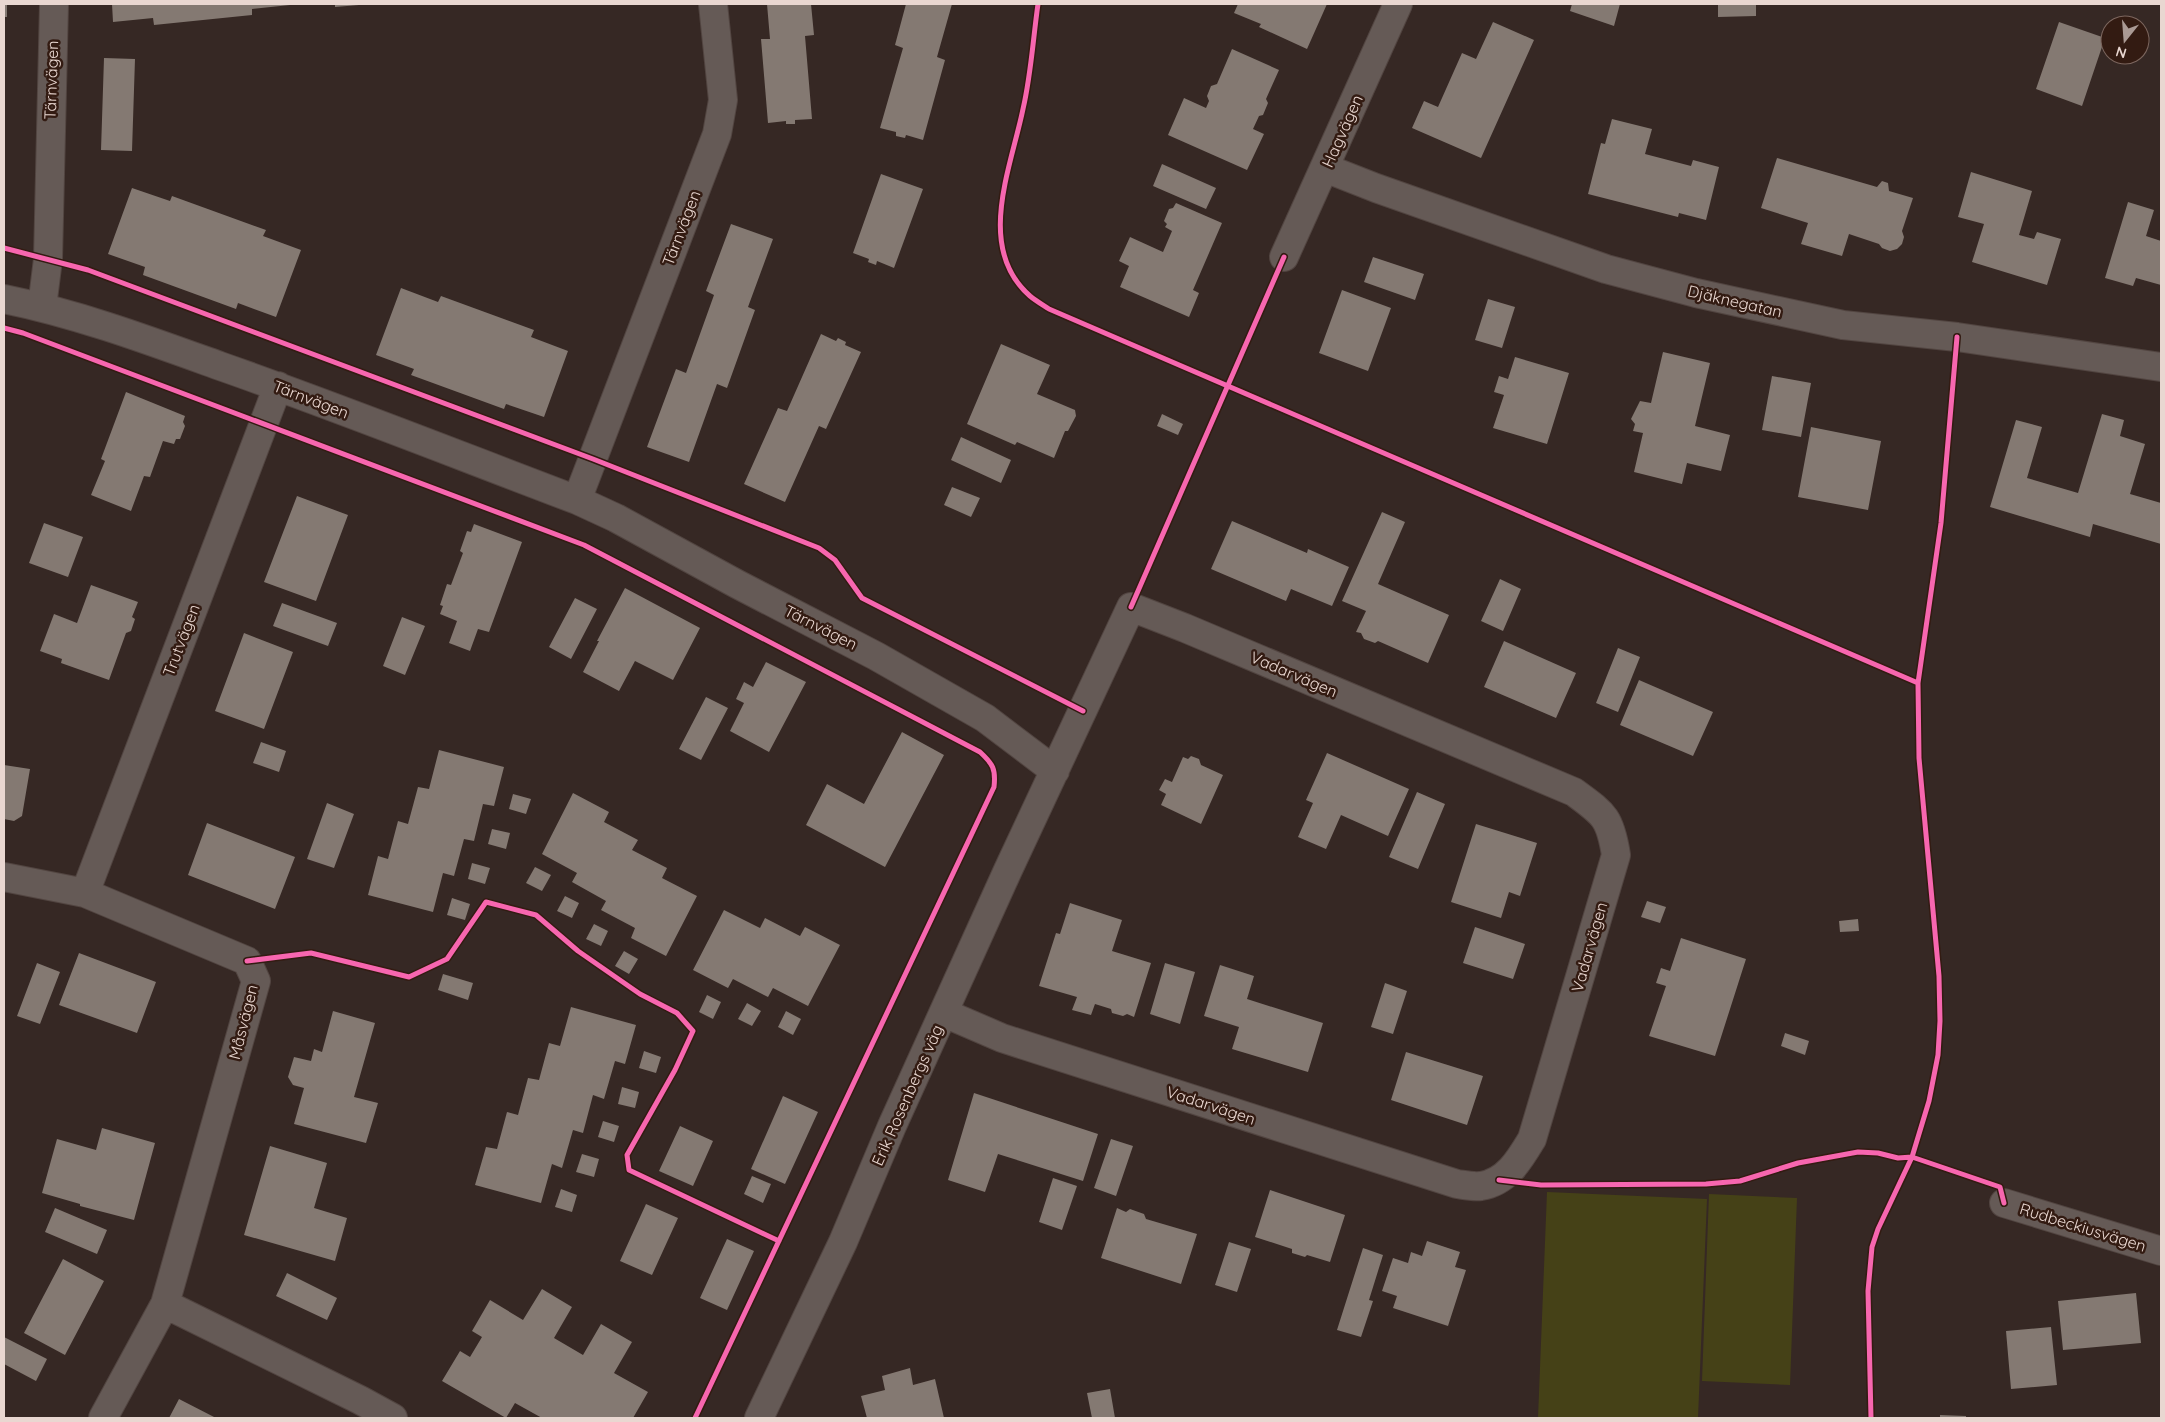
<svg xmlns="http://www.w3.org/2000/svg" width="2165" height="1422" font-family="Quicksand,sans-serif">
<rect width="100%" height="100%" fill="#362824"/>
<path fill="#454117" d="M1547,1192L1707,1199L1698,1418H1538Z
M1709,1194L1797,1198L1790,1385L1702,1381Z"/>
<path fill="#847972" d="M4,4H7V17H4Z
M112,4H290V5L252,9V15L154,25L153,18L113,22Z
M335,4H359V5L335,7Z
M767,4H811L814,35L805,36L812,119L795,120V124H786V121L768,123L761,39H770Z
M906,4H952L937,57L945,60L923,140L906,135L905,138L896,136V132L880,128L903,48L895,45Z
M1238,4H1327L1307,49L1259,27L1261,24L1234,13Z
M1572,4H1620L1614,26L1570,11Z
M1718,4H1756V16L1718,17Z
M1493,22L1534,40L1481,158L1412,128L1424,101L1438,107L1462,53L1476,59Z
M2059,22L2105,38L2082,106L2036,89Z
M1232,49L1279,70L1266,99L1268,103L1263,115L1259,116L1253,129L1264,134L1247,170L1168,135L1184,98L1206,108L1209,101L1207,96L1211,86L1217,84Z
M104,58L135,59L132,151L101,150Z
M1612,119L1652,129L1645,154L1691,166L1693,160L1719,167L1706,220L1679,213L1678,217L1588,194L1601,143L1605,144Z
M1777,158L1877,187L1882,181L1888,183L1889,191L1913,198L1902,231L1904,237L1902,244L1897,249L1890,251L1882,248L1879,244L1849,234L1842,256L1801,244L1808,223L1761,208Z
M1162,164L1216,188L1206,209L1153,186Z
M1971,172L2032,191L2019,235L2034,239L2037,232L2061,239L2047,285L1972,262L1984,224L1958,217Z
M881,174L923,189L894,268L877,261L876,265L868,262L869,259L853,253Z
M132,188L170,201L172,196L266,230L263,236L301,250L276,317L238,303L236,309L143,275L145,267L108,254Z
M2128,202L2154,210L2146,236L2161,241V285L2136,278L2133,286L2105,278Z
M1176,203L1222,223L1193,290L1199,293L1189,317L1120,287L1129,266L1119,261L1130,237L1163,252L1172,231L1165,227L1167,224L1164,221L1169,209L1173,208Z
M731,224L773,239L748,307L755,310L727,388L717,384L689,462L647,447L676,369L686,373L714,295L706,291Z
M1373,257L1424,274L1415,300L1364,282Z
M401,288L438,302L441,296L534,330L531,337L568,351L544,417L506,404L504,409L411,375L414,369L376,355Z
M1342,290L1391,308L1368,371L1319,353Z
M1488,299L1515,307L1502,348L1475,340Z
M821,334L836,341L838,338L846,342L845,345L861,352L826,429L819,426L785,502L744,484L778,408L787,411Z
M1001,344L1050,365L1037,394L1075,410L1076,416L1068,431H1065L1054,458L1017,442L1015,445L967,424Z
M1663,352L1710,363L1695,426L1730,435L1721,471L1687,463L1682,484L1634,472L1643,433L1633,431L1635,424L1631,419L1640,401L1651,403Z
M1515,357L1569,373L1547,444L1493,428L1504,395L1494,392L1499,376L1508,379Z
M1772,376L1811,383L1801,437L1762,430Z
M126,392L185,416L183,422L185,426L180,439H176L174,444L163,441L150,477L144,476L131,511L91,495L105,461L101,459Z
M1162,414L1183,424L1178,435L1157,426Z
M2102,414L2124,420L2120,436L2145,444L2130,494L2161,503V544L2093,524L2090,537L1990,507L2016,420L2042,427L2027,478L2078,493Z
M1811,427L1881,441L1868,510L1798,497Z
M961,437L1011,460L1001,483L951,460Z
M952,487L980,498L971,517L944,505Z
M297,496L348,515L316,601L264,582Z
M1382,512L1405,522L1378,584L1449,615L1428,663L1378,641L1375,643L1364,639L1361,633L1356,632L1366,611L1342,601Z
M1232,521L1307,553L1308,549L1349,567L1332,606L1291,589L1286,601L1211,569Z
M44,523L83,537L68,577L29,563Z
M474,524L522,542L489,632L478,629L470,651L449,643L457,621L440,614L443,606L440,605L447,584L451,585L463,553L460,551L467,531L471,532Z
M1500,579L1521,589L1503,631L1481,621Z
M91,585L138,602L132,617L135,619L131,631L126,633L109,680L61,663L62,659L40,651L54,614L77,623Z
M625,588L700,628L673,680L635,661L619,691L583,672L599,641H597Z
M575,598L597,609L571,659L549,647Z
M282,603L337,623L328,646L273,626Z
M402,617L425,626L405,675L383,666Z
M244,633L293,652L264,729L215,711Z
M1504,641L1576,673L1556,718L1484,687Z
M1618,648L1640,657L1618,712L1596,703Z
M766,662L806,682L769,752L730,731L744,703L736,699L744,682L753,687Z
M1639,680L1713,712L1693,756L1620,725Z
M706,697L728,708L701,760L679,749Z
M902,732L944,755L885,867L806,825L827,784L864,804Z
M261,742L286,751L279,772L253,763Z
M439,750L504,767L494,806L483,804L474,841L464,839L454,876L443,873L433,912L368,895L378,856L388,859L398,821L408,824L418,787L429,789Z
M1327,753L1409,789L1388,836L1341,815L1326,849L1298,837L1313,803L1306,800Z
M1191,756L1199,759L1201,765L1223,775L1201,824L1161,805L1166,794L1159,790L1165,779L1172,782L1183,757L1188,759Z
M4,765L30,769L22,816L14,821L4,819Z
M1417,792L1445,804L1418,869L1389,857Z
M573,793L609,812L604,822L638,840L632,850L667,868L662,878L697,896L666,956L631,938L635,928L601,910L606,901L572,882L577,873L542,854Z
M513,794L531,799L526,814L509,809Z
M327,803L354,814L334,868L307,859Z
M207,823L295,857L275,909L188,875Z
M1476,824L1537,843L1520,896L1509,892L1501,918L1451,902Z
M492,829L510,833L506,849L488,844Z
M472,863L490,868L485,884L468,879Z
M535,867L551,875L542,891L526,883Z
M565,896L579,903L572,918L557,911Z
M452,898L470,904L465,920L447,915Z
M1647,901L1666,907L1660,923L1641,917Z
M1070,903L1122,920L1112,951L1151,963L1134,1017L1127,1014L1123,1016L1112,1013L1111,1009L1095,1004L1091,1015L1072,1010L1077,997L1039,986L1056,933L1060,934Z
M724,910L760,928L765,918L800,936L805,927L840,945L808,1006L773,988L768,997L733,979L728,988L693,970Z
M1858,919L1859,931L1840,932L1839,921Z
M594,924L608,931L601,946L586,939Z
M1475,927L1525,944L1513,979L1463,963Z
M1681,938L1746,959L1715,1056L1649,1036L1666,986L1656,983L1661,968L1670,971Z
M624,951L638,959L629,974L615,966Z
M79,953L156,982L137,1033L59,1005Z
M37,963L60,972L40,1024L17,1016Z
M1165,963L1195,972L1180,1024L1150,1014Z
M1220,965L1254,976L1247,999L1323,1023L1308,1072L1232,1049L1239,1027L1204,1016Z
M443,974L473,983L468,1000L438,990Z
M1385,983L1407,991L1393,1034L1371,1027Z
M707,995L721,1002L713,1019L699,1012Z
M747,1003L761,1011L752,1026L738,1019Z
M571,1007L636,1025L625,1064L615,1061L604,1099L593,1095L583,1133L573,1130L562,1168L552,1164L541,1203L475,1185L486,1147L497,1149L507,1112L518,1115L528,1078L539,1080L549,1043L560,1046Z
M333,1011L375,1023L354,1097L378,1103L366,1143L294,1124L304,1088L293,1085L288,1077L294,1057L311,1061L314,1049L322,1052Z
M786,1011L801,1019L793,1035L778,1027Z
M1785,1033L1809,1041L1805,1055L1781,1046Z
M644,1051L661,1057L656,1073L639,1068Z
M1406,1052L1483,1076L1467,1125L1391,1100Z
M622,1087L639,1092L635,1108L618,1104Z
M974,1093L1098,1134L1083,1181L998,1154L985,1192L948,1180Z
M783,1096L818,1112L785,1184L751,1169Z
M603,1121L619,1126L614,1142L598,1137Z
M680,1126L713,1141L693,1186L659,1171Z
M102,1128L155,1143L134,1220L80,1206V1204L42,1193L57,1139L96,1150Z
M1111,1139L1133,1146L1116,1196L1094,1188Z
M270,1146L327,1163L314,1208L347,1218L335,1261L244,1235Z
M582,1154L599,1159L594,1177L576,1172Z
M752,1176L771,1184L763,1203L744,1194Z
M1053,1178L1077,1186L1062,1230L1039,1222Z
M561,1189L577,1195L572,1212L555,1207Z
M1270,1190L1345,1215L1330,1262L1307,1255L1305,1257L1292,1253V1249L1255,1237Z
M646,1204L678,1218L652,1275L620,1261Z
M55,1208L107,1230L97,1254L45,1232Z
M1117,1208L1126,1212L1130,1209L1144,1214L1146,1219L1197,1234L1181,1284L1101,1258Z
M727,1239L754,1251L727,1310L700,1298Z
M1427,1241L1460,1252L1455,1267L1466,1270L1448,1326L1393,1308L1397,1296L1382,1291L1393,1258L1408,1263L1411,1252L1422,1256Z
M1229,1242L1251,1249L1237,1292L1215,1285Z
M1363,1248L1383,1255L1369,1300L1373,1301L1361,1337L1337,1330Z
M63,1259L104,1281L65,1355L24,1333Z
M287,1273L337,1298L327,1320L276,1296Z
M542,1289L572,1307L554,1338L583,1355L601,1324L632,1342L614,1373L648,1392L633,1418H542L515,1403L506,1418L442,1381L460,1351L470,1357L482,1337L472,1331L490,1300L523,1320Z
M2136,1293L2141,1343L2063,1350L2058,1301Z
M2051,1327L2057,1385L2011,1389L2006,1331Z
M4,1337L47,1359L36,1381L4,1364Z
M910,1368L913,1385L935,1379L944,1418H867L861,1396L885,1390L882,1376Z
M1110,1389L1115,1418H1092L1087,1393Z
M179,1399L216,1418H169Z
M1940,1415L1966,1416V1418H1940Z"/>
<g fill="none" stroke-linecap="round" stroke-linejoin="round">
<g stroke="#524541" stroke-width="30">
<path id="minor" d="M1325,168L1376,188L1606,269L1696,293L1843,325L1957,337L2161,367
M1284,257L1398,4
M4,299C78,314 148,340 220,366C340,408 458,455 577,500L616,518L737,584L876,656L985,718L1055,771
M42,307L48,259L54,4
M577,500L717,134L723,100L713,4
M4,877L85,893L247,961L256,981L165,1304L103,1418
M85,893L278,386
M2004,1203L2161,1251
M165,1304L360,1400L393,1418
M759,1418L843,1242L892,1126L1008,870L1131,607L1185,628L1574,792C1604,814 1610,817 1616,855L1532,1139C1520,1159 1507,1182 1481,1186C1473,1187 1464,1185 1457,1184L1002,1038L944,1013"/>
</g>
<use href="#minor" stroke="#655a56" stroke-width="28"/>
<g stroke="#331b12" stroke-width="8">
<path id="cycleway" d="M1038,4C1033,39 1031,75 1023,109C1011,168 975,248 1030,296C1036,301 1043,305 1049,309L1918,683
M4,248L88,270L593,459L819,548L835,560L862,598L1083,711
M4,328L23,333L584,545L980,752C993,764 996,769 994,787L695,1418
M1131,607L1284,257
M247,961L311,953L409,977L447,959L486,902L536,915L578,951L640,994L677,1013L693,1031L675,1070L627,1155L629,1170L779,1241
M1499,1180L1541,1185L1706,1184L1740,1181L1798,1163L1858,1152L1878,1153L1898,1158L1912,1157L2000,1187L2004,1203
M1871,1418L1868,1291L1872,1247L1878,1229L1912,1157L1929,1101L1938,1055L1940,1021L1939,976L1919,758L1918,683L1941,523L1957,337"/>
</g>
<use href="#cycleway" stroke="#f766af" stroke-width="5"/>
</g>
<g text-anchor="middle" stroke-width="5" stroke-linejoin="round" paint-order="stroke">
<g font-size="16" fill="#e9d7d1" stroke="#331b12">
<text transform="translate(51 80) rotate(-88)" y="6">Tärnvägen</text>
<text transform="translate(1342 131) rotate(-66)" y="6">Hagvägen</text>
<text transform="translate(681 228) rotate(-69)" y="6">Tärnvägen</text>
<text transform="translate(1735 301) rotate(13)" y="6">Djäknegatan</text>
<text transform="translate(311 399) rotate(21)" y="6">Tärnvägen</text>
<text transform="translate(821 627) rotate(27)" y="6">Tärnvägen</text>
<text transform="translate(181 640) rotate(-69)" y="6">Trutvägen</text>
<text transform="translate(1294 674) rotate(23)" y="6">Vadarvägen</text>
<text transform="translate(1589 947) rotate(-74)" y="6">Vadarvägen</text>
<text transform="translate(243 1022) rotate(-76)" y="6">Måsvägen</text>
<text transform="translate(907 1095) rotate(-66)" y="6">Erik Rosenbergs väg</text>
<text transform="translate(1211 1105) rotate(18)" y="6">Vadarvägen</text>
<text transform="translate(2083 1227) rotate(17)" y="6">Rudbeckiusvägen</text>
</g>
</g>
<rect width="2165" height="1422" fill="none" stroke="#e9d7d1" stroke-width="10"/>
<g transform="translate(2125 40) rotate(197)"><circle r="24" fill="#331b12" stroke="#7c665e"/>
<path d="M0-4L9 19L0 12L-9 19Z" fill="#aa9a94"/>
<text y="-8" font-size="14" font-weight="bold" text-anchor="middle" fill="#e9d7d1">N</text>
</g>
</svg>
